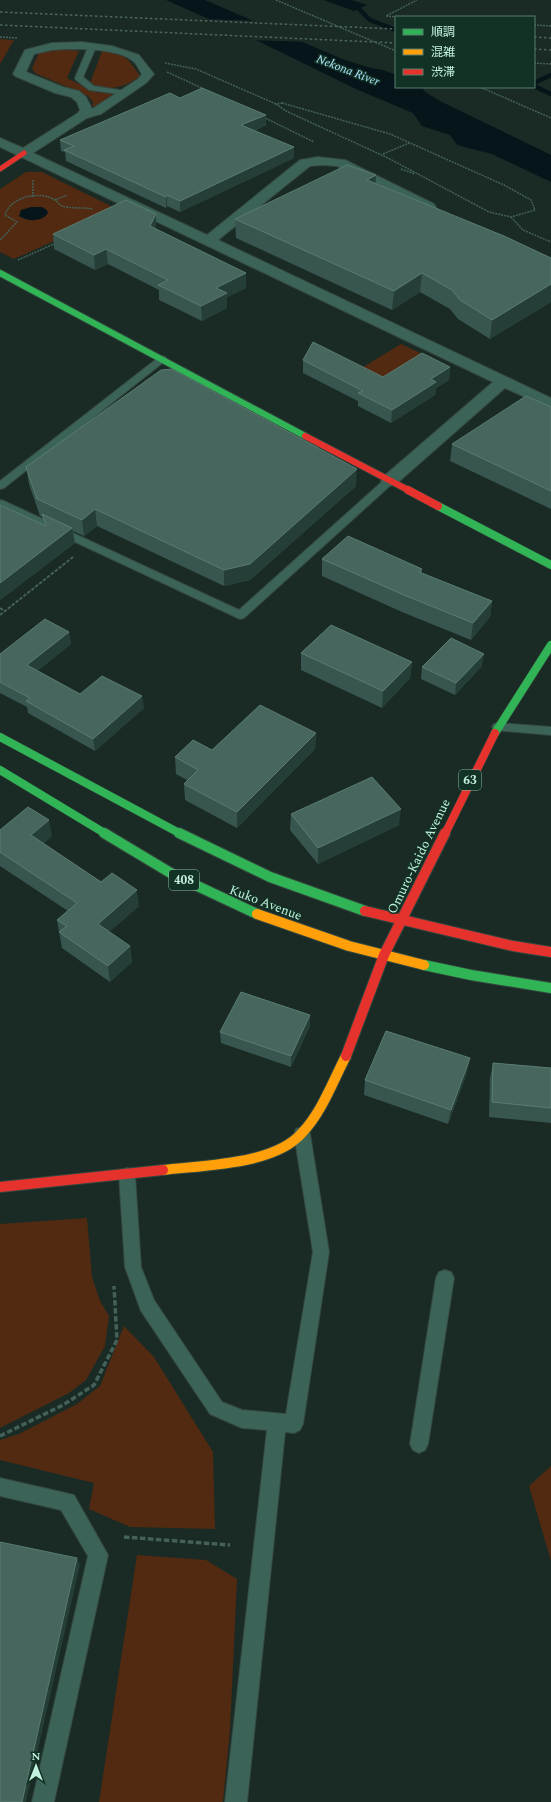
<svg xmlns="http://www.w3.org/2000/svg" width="551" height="1802" font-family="Spectral,'Noto Sans JP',serif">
<rect width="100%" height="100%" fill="#192b24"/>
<path fill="#522a11" d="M0,39L14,40L0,64Z
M47,48L79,51L67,78L95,92L113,94L96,107L92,106L93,102L88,96L35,73L32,68L40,51Z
M102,51C123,51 129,59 140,76C124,88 109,92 90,83Z
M26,172H42L121,211L14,259L0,252V189Z
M401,344L431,358L385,386L355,372Z
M87,1218L92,1277L100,1301L109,1316L105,1346L86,1380L69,1393L0,1428V1224Z
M124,1326L154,1357L213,1452L215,1529L130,1527L89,1509L94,1483L0,1460V1440L19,1434L77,1404L100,1386Z
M551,1466V1561L529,1486Z
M137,1555L206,1560L237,1579L230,1730L223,1802H99Z"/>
<path fill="#06151a" d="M166,0H205L342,59L371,68L383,70L396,75V87H422L425,92L440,101L551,155V182L492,154L457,145L450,135L422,126L413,113L358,90L258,41Z
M324,0H352L367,5L354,11Z
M31,207H42L47,210L48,213C42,222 27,222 19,216L21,210Z"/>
<path fill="#192b24" d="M202,19L260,21L310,42L249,40Z"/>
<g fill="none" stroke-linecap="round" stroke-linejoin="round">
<path stroke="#06151a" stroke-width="4.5" d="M359,9L370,20L396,30
M534,83L551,75
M534,86L551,94"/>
<g stroke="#34473f" stroke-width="2">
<path id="lane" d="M89,45L96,47L83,77L94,86L126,91V95L89,90L76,80L75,78Z
M162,356L165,357L167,359L165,361L4,488L0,489V481L159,357Z
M389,478L393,479L394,481L393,483L244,618L240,619L0,507V500L4,501L239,610L385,479Z
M498,723L551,727V735L494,730L492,727L494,724Z
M302,1127L308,1129L310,1134L329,1252L303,1424L300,1430L294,1433L285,1432L247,1802H225L267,1430L242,1428L210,1414L141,1311L125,1267L119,1175L121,1170L127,1168L133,1170L135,1175L141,1267L154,1300L222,1402L242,1410L286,1414L313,1252L294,1134L296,1129Z
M445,1270L451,1272L454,1278L428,1444L425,1450L419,1453L413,1450L410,1444L436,1278L439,1272Z
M0,1478L74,1495L108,1555L54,1802H32L88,1556L61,1510L0,1496Z"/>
</g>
<g stroke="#34473f" stroke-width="2">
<path id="street" d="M82,42L112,46L139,55L154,74L146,83L101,114L87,118L33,153L207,235L300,160L318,157L345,160L434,204L436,207L434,210H424L337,166L322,165L310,166L218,240L551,398V409L505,388L395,485L389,486L383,485L381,481L383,477L493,382L0,147V138L23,148L78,113L80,110L77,102L71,97L55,93L15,76L13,74L25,50L52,43ZM67,49C84,49 119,49 133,61C137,64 139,70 142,74L138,79L92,109L86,97L79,91L63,87L26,72L34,54L52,50Z"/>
</g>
<g stroke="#34473f" stroke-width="8">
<path id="fast-far2" d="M0,273L305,436"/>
</g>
<g stroke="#34473f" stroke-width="9">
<path id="fast-far1" d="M438,506L551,565
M495,733L551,645
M0,737L181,834
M0,770L106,834"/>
</g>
<g stroke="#34473f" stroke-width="12">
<path id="fast" d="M104,833L174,875L257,914
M179,833L270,877L365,911
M424,965L471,975L551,988"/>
</g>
<g stroke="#34473f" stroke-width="12">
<path id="slow" d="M257,914L349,946L424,965
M163,1170C204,1165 274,1165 302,1133C322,1112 333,1081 346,1056"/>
</g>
<g stroke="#34473f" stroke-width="6">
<path id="jam-far3" d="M0,169L24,153"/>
</g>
<g stroke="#34473f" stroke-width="8">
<path id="jam-far2" d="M305,436L410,491"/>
</g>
<g stroke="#34473f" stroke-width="9">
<path id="jam-far1" d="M408,490L438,506
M445,834L495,733"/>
</g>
<g stroke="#34473f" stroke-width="12">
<path id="jam" d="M365,911L513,946L551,952
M384,955L445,833
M346,1056L384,955
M0,1187L163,1170"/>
</g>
<path stroke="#446159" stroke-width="1.5" stroke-dasharray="2 1" stroke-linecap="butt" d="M276,0L396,51
M397,17L386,16L417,0
M534,25L551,26
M0,37L17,38
M165,63L196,69L276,104
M534,63L551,64
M167,72L204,89
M480,87L551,118
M282,103L390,134L504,185L531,200L535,210L511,217L489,212L388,158L286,111L276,104Z
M263,117L314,142
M383,154L409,143
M401,169L415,174
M33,180V197
M55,200L67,195
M511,217L523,230L551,242
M0,240L17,222L5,215C10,197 39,190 55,200C58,202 59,205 62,206C71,209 83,207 93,209
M18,260L56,243"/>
<path stroke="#446159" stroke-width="2" stroke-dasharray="3.5 1.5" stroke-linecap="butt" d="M0,608L5,611
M0,615L73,557"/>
<path stroke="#446159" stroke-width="3.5" stroke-dasharray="5.5 2.5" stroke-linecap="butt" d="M0,1436L63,1405L94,1385L117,1340L114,1286
M124,1537L230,1545"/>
<use href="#lane" fill="#3c6358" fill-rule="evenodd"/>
<use href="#street" fill="#3c6358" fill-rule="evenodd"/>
<use href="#fast-far2" stroke="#30b455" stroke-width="6"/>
<use href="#fast-far1" stroke="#30b455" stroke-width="8"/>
<use href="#fast" stroke="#30b455" stroke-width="10"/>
<use href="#slow" stroke="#ff9f0a" stroke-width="10"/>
<use href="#jam-far3" stroke="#e5322d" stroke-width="5"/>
<use href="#jam-far2" stroke="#e5322d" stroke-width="6"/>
<use href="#jam-far1" stroke="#e5322d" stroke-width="8"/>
<use href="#jam" stroke="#e5322d" stroke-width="10"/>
<path stroke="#4d6760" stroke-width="1.5" stroke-dasharray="2.5 2.5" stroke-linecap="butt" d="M0,12L396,29
M0,25L396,43
M534,37L551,38
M534,49L551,50"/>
</g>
<path fill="#38564f" d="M180,98L266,125L254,131L294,147V158L180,212L167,206L166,208L66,161L65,152L61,151L60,140Z
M376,183L551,258V302L490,339L458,319L450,309L420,292L392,310L236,238L235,219Z
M156,214V229L246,273V288L227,297V308L202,321L159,300V290L108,264L95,270L54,249L53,234Z
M303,360L383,377L450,367L449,380L436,388L435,395L391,423L358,406V401L303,373Z
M551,407V509L450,461L452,444Z
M26,467L356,486L250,580L224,586L97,526L84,536L73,531L75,543L0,600V505L44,525L43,517L40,516L29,484Z
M322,559L422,569V573L492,601L490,617L471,640L402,612L322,576Z
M69,632L71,644L37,671L80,694L144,708L95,751L28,713L27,707L0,693V654Z
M301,653L412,662L410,678L382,708L301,670Z
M482,666L455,695L421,679L422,667Z
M316,733L315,749L237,828L185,800L184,784L187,780L176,774L175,757Z
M291,814L399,825L318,864L290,830Z
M0,830L52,836L43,844L139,906L109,932L130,946L132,962L110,982L62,948L57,920L68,911L0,866Z
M310,1015V1026L291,1067L221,1043L220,1032Z
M470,1058L467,1073L448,1124L364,1095L365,1080Z
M493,1063L551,1068V1123L489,1117L490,1078Z"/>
<path fill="#253e37" d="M266,115V125L241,136V125Z
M294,147V158L180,212V201Z
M376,175L375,194L367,180Z
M167,195V206L166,208V197Z
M156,214V229L151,241L150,226Z
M106,249L108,264L95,270L94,255Z
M246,273V288L227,297V308L202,321L201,306L216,288Z
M422,273L420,292L392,310L394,291Z
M551,284V302L490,339L492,320Z
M450,367L449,380L436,388L435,395L391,423L392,410L431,379Z
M357,469L356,486L250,580L224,586V570Z
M95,509L97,526L84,536L82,520Z
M72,528L75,543L0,600V583Z
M492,601L490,617L471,640L473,623Z
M69,632L71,644L29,677L27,665Z
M484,654L482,666L455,695L456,683Z
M412,662L410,678L382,708L383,691Z
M142,696L144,708L95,751L93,739Z
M316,733L315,749L237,828V812Z
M401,809L399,825L318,864V848Z
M49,820L52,836L34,852L31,835Z
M137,890L139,906L100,940L98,924Z
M130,946L132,962L110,982L108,966Z
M310,1015V1026L291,1067V1056Z
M470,1058L467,1073L448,1124L451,1110Z
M77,1558L80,1565L26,1802H22Z"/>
<path fill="#46665e" stroke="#5a7c72" d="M202,88L266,115L241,125L294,147L180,201L167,195L166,197L64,150L74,146L60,140L170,93L180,98Z
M347,165L376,175L367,180L504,236L551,258V284L492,320L460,300L452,290L422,273L394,291L235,219Z
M126,200L156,214L150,226L246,273L216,288L227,293L201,306L158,285L168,280L106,249L94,255L53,234Z
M313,342L383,377L422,353L450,367L431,379L436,382L392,410L358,393L363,391L303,360Z
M172,369L357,469L250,564L224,570L95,509L82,520L37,499L26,467L161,370Z
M526,396L551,407V491L452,444Z
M0,505L46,526L42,514L72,528L0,583Z
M348,536L422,569L419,572L492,601L473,623L404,595L322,559Z
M45,619L69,632L27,665L80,694L102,676L142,696L93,739L26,701L30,698L0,682V654Z
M331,625L412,662L383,691L301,653Z
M451,638L484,654L456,683L422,667Z
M260,705L316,733L237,812L184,784L198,770L175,757L193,740L212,750Z
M372,777L401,809L318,848L291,814Z
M28,807L49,820L31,835L101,882L112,873L137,890L98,924L130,946L108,966L59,932L67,926L57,920L77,903L0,852V830Z
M241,992L310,1015L291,1056L220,1032Z
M386,1031L470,1058L451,1110L365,1080Z
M493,1063L551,1068V1108L492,1102Z
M0,1542L77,1558L22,1802H0Z"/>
<g text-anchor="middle" stroke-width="3" stroke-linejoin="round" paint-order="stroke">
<g font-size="12" font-style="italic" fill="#aee4fc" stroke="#123226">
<text transform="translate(348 70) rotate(21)" y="4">Nekona River</text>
</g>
<g fill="#123226" stroke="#8eb8a6" stroke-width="1">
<rect x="459" y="770" width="22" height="20" rx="3"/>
<rect x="169" y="870" width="30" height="20" rx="3"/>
</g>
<g font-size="12" font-weight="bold" fill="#c3f1dd">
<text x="470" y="784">63</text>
<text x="184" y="884">408</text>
</g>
<g font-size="13" fill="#c3f1dd" stroke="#123226">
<text transform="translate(418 856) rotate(-64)" y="5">Omuro-Kaido Avenue</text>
<text transform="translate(266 902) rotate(21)" y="5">Kuko Avenue</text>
</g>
</g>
<rect x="395" y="16" width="140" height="72" fill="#123226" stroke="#597e6f"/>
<rect x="403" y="29" width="20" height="6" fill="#30b455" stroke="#597e6f"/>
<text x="431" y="36" font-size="12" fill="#c3f1dd">順調</text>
<rect x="403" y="49" width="20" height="6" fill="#ff9f0a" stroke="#597e6f"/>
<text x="431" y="56" font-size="12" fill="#c3f1dd">混雑</text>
<rect x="403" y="69" width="20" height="6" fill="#e5322d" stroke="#597e6f"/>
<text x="431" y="76" font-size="12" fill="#c3f1dd">渋滞</text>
<g transform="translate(36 1766)" stroke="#123226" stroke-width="3" paint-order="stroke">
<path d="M0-3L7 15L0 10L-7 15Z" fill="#c3f1dd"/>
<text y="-6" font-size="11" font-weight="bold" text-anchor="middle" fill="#c3f1dd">N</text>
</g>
</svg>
